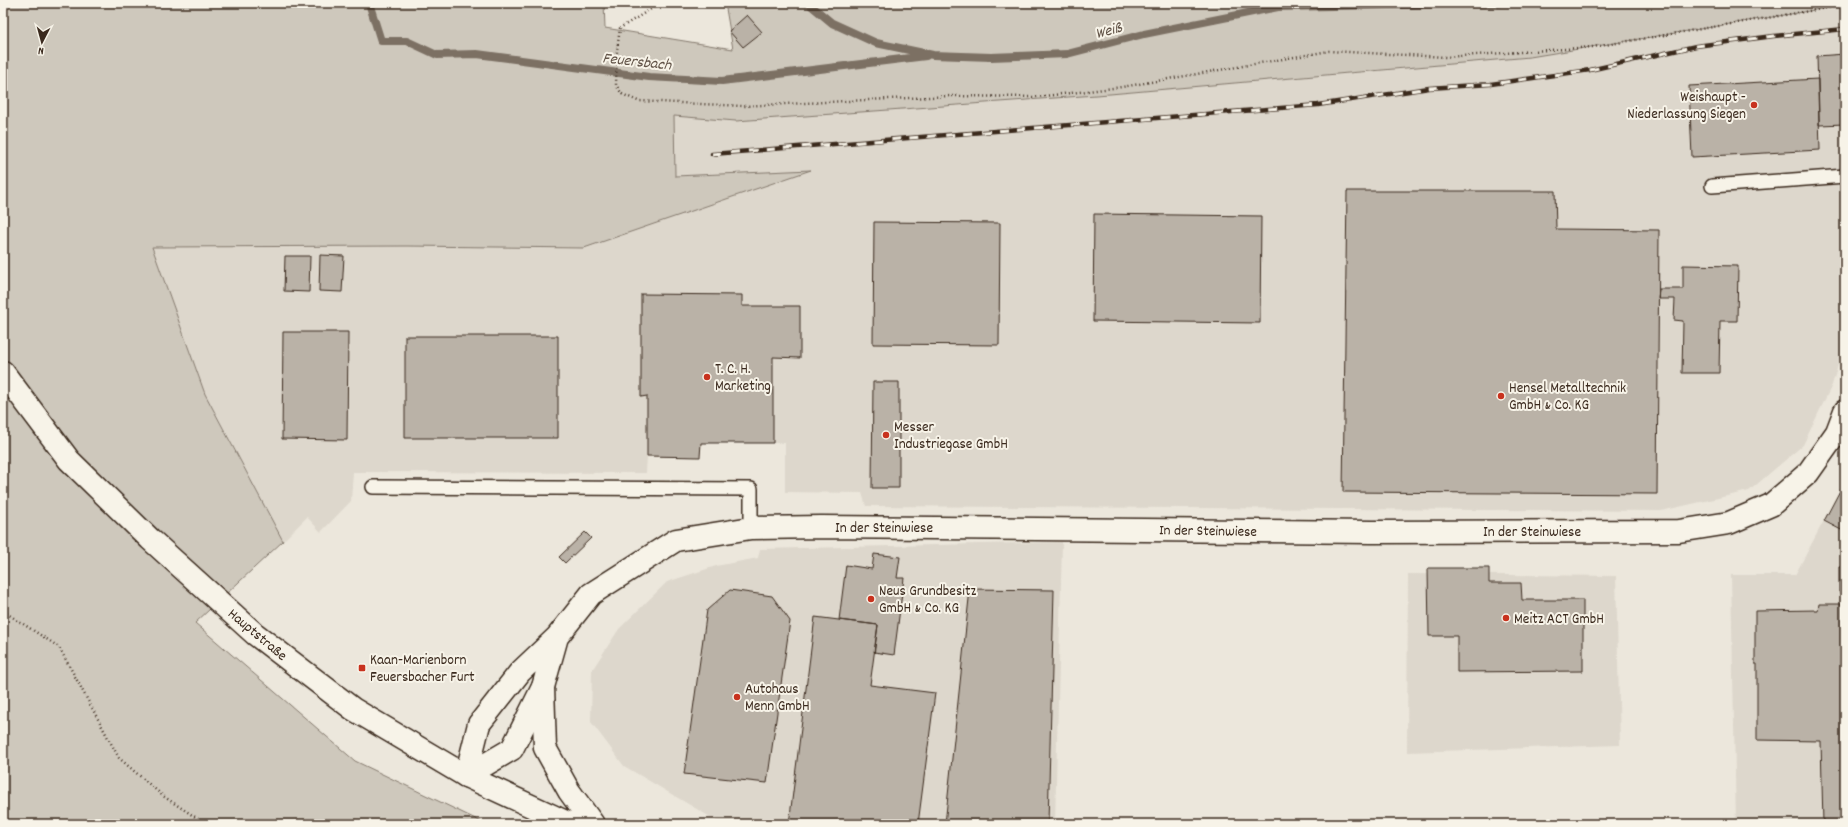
<svg xmlns="http://www.w3.org/2000/svg" width="1848" height="827" font-family="Dekko,sans-serif">
<rect width="100%" height="100%" fill="#ece7dc"/>
<filter id="ink" filterUnits="userSpaceOnUse"><feTurbulence type="fractalNoise" baseFrequency=".025" numOctaves="2"/><feDisplacementMap in="SourceGraphic" scale="8" xChannelSelector="R" yChannelSelector="G"/><feConvolveMatrix kernelMatrix="1 2 1 2 8 2 1 2 1" color-interpolation-filters="sRGB"/></filter>
<g filter="url(#ink)">
<path fill="#ddd7cc" d="M1845,5V249L1840,257H1845V342L1832,385L1803,445L1749,491L1661,511L866,506L862,493L785,492V443H701L700,457L647,456L646,473L353,472L351,501L321,532L307,517L283,541L205,394L152,247L407,246L584,248L809,171L675,176L673,116L736,121L1110,94L1530,57Z
M1845,481V824H1736L1731,575H1795Z
M1062,542L1055,824H722L624,766L591,722L592,670L619,629L667,582L716,566L758,558L760,549Z
M1408,574L1616,576L1620,745L1407,752Z"/>
<path fill="#cec8bc" stroke="#84796d" d="M3,3H604L605,28L733,49L725,3H1845V5L1530,57L1110,94L736,121L674,116L675,176L811,170L584,248L407,246L152,247L205,394L283,541L195,623L355,761L486,824H3Z"/>
<g fill="none" stroke-linecap="round" stroke-linejoin="round">
<path stroke="#7c7064" stroke-width="8" d="M369,3L381,41H407L437,55L477,54L649,77L722,81L926,56
M808,3L832,23L876,43L933,55L991,57L1067,54L1144,34L1278,7L1498,3"/>
</g>
<path fill="#bab2a7" stroke="#3b2a1e" d="M747,15L762,32L743,47L729,31Z
M1845,54V124L1819,125L1817,56Z
M1818,79L1820,150L1692,157L1689,86Z
M1347,191H1555L1556,229L1659,230L1657,494L1343,492Z
M1094,214L1261,216L1260,323L1093,321Z
M874,222L1000,223L999,345L873,344Z
M320,255L344,256L342,292L319,291Z
M285,256H310L309,292L284,291Z
M1683,265L1738,266L1737,321H1720L1719,373H1682L1683,321L1674,320L1675,299H1658L1659,289H1683Z
M641,294L742,295V306H800V358L773,357V443H701L700,457L647,456V396L641,397Z
M283,332H348L347,440L282,439Z
M405,336H558V438H405Z
M873,382H899V488H872Z
M1845,481V532L1824,521Z
M585,532L591,538L565,563L559,557Z
M874,554L900,557L897,578H904L894,655L874,652L878,625L839,620L846,565L872,569Z
M1839,567H1845V592H1839Z
M1428,568H1489V583H1521L1522,600H1583V671L1457,672V636H1429Z
M970,589L1054,590L1048,824H945Z
M730,590L772,596L790,621L767,783L684,774L707,610Z
M1819,604H1845V824H1823L1821,741L1757,740V664H1755V611L1818,610Z
M815,617L878,625L870,685L935,693L918,824H789Z"/>
<g fill="none" stroke-linecap="round" stroke-linejoin="round">
<g stroke="#3b2a1e" stroke-width="16">
<path id="lane" d="M1712,186L1845,176
M373,487L751,489V528"/>
</g>
<g stroke="#3b2a1e" stroke-width="25">
<path id="street" d="M466,776L479,724L520,672L557,637L591,594L676,540L751,528L821,527L1373,532L1679,531L1729,523L1771,505L1808,473L1837,432L1845,411
M466,776L512,749L543,687L557,637"/>
</g>
<g stroke="#3b2a1e" stroke-width="25">
<path id="secondary" d="M3,372L69,460L150,539L255,634L353,709L466,776L570,824
M543,687L545,748L569,791L593,824"/>
</g>
<path stroke="#3b2a1e" stroke-width="2.5" stroke-dasharray="1 3" stroke-linecap="butt" d="M661,3L620,28L617,50L616,85L622,94L638,101L743,106L951,96L1036,97L1122,87L1329,51L1446,57L1593,47L1845,5
M3,611L59,647L119,758L163,796L206,824"/>
<use href="#lane" stroke="#f7f3e8" stroke-width="13"/>
<use href="#street" stroke="#f7f3e8" stroke-width="22"/>
<use href="#secondary" stroke="#f7f3e8" stroke-width="22"/>
<g stroke="#3b2a1e" stroke-width="4.5">
<path id="rail" d="M712,154L1318,105L1429,88L1491,84L1590,70L1696,46L1774,36L1845,29"/>
</g>
<use href="#rail" stroke="#f7f3e8" stroke-width="3" stroke-dasharray="9" stroke-linecap="butt"/>
</g>
</g>
<g fill="#c8321e" stroke="#f7f3e8" stroke-width="1.5">
<circle cx="1754" cy="105" r="4"/>
<circle cx="707" cy="377" r="4"/>
<circle cx="1501" cy="396" r="4"/>
<circle cx="886" cy="435" r="4"/>
<circle cx="871" cy="599" r="4"/>
<circle cx="1506" cy="618" r="4"/>
<rect x="358" y="664" width="8" height="8" rx="2"/>
<circle cx="737" cy="697" r="4"/>
</g>
<g text-anchor="middle" stroke-width="4" stroke-linejoin="round" paint-order="stroke">
<g font-size="15" fill="#3b2a1e" stroke="#f7f3e8" text-anchor="start">
<text x="1746" y="101" text-anchor="end">Weishaupt -<tspan x="1746" dy="17">Niederlassung Siegen</tspan></text>
<text x="715" y="373">T. C. H.<tspan x="715" dy="17">Marketing</tspan></text>
<text x="1509" y="392">Hensel Metalltechnik<tspan x="1509" dy="17">GmbH &amp; Co. KG</tspan></text>
<text x="894" y="431">Messer<tspan x="894" dy="17">Industriegase GmbH</tspan></text>
<text x="879" y="595">Neus Grundbesitz<tspan x="879" dy="17">GmbH &amp; Co. KG</tspan></text>
<text x="1514" y="623">Meitz ACT GmbH</text>
<text x="370" y="664">Kaan-Marienborn<tspan x="370" dy="17">Feuersbacher Furt</tspan></text>
<text x="745" y="693">Autohaus<tspan x="745" dy="17">Menn GmbH</tspan></text>
</g>
<g font-size="15" fill="#3b2a1e" stroke="#f7f3e8">
<text x="884" y="532">In der Steinwiese</text>
<text transform="translate(1208 530) rotate(1)" y="5">In der Steinwiese</text>
<text x="1532" y="536">In der Steinwiese</text>
<text transform="translate(258 634) rotate(40)" y="5">Hauptstraße</text>
</g>
<g font-size="16" font-style="italic" fill="#615347" stroke="#f7f3e8">
<text transform="translate(1108 29) rotate(-15)" y="6">Weiß</text>
<text transform="translate(637 60) rotate(6)" y="6">Feuersbach</text>
</g>
</g>
<rect width="1848" height="827" fill="none" stroke="#f7f3e8" stroke-width="16"/>
<rect x="8" y="8" width="1832" height="811" fill="none" stroke="#3b2a1e" stroke-width="1.5" filter="url(#ink)"/>
<g transform="translate(42 42) rotate(186)" stroke="#f7f3e8" stroke-width="3" paint-order="stroke">
<path d="M0-3L7 15L0 10L-7 15Z" fill="#3b2a1e"/>
<text y="-6" font-size="11" font-weight="bold" text-anchor="middle" fill="#3b2a1e">N</text>
</g>
</svg>
